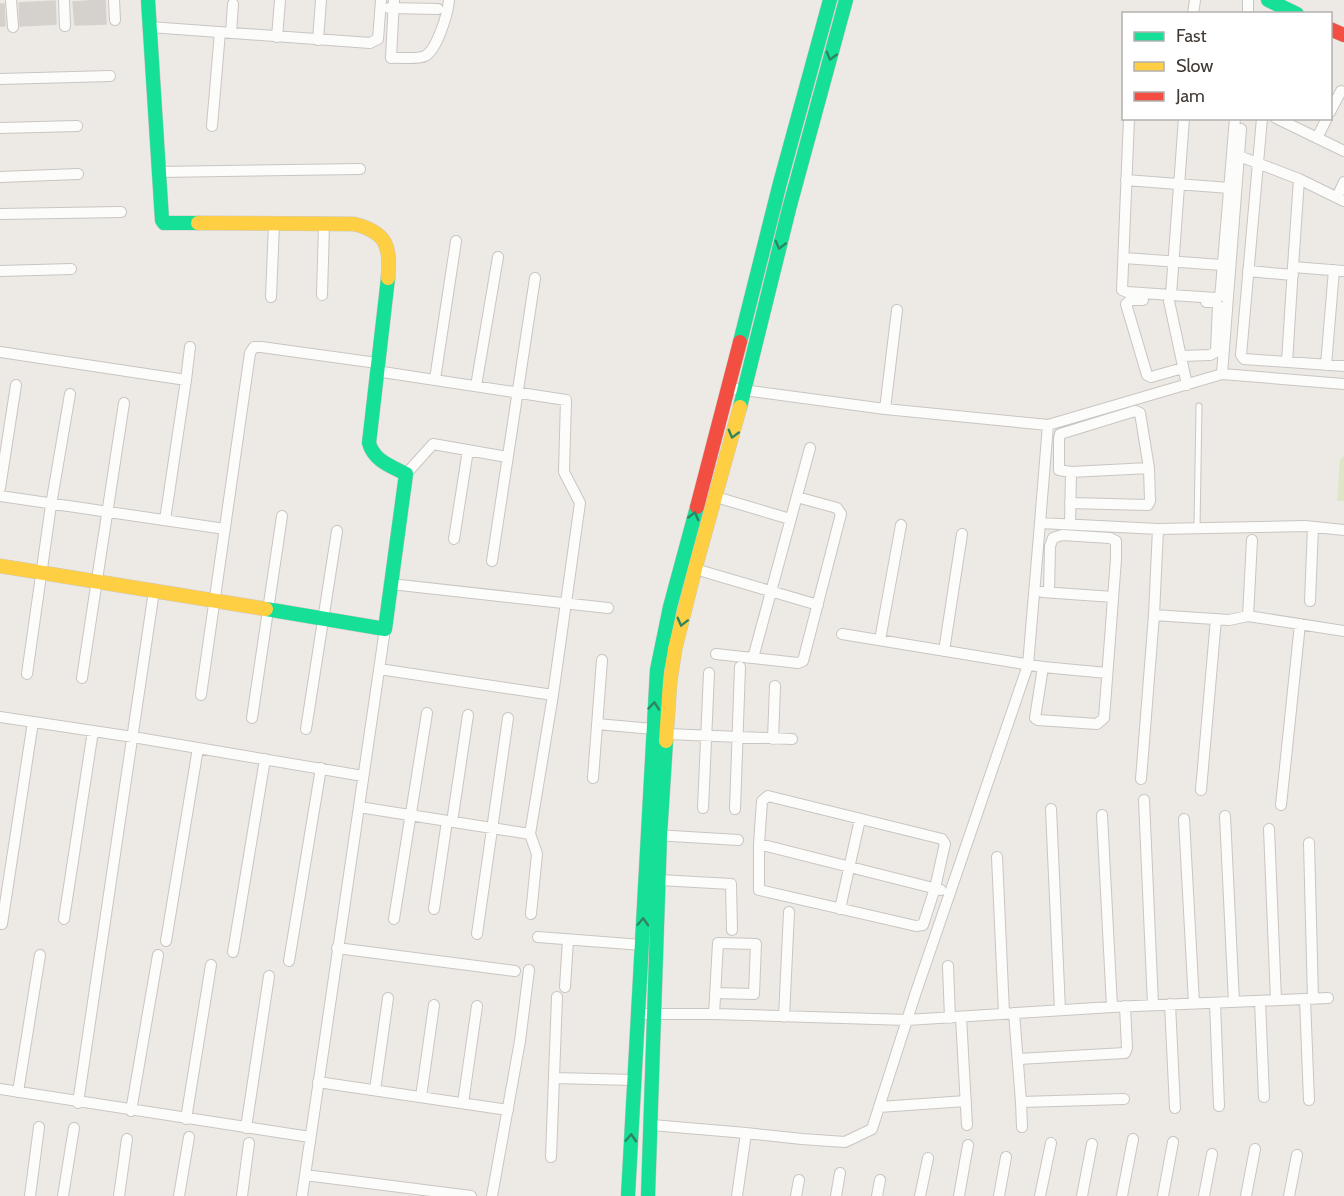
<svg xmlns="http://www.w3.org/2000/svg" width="1344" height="1196" font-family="Cabin,sans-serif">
<rect width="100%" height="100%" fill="#edeae6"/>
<path fill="#dee6c7" d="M1344,456V501H1337L1340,459Z"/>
<path fill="#d5d1cd" stroke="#d5d1cc" stroke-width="1.5" d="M105,0L106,24L75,25L73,2Z
M55,1L56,24L20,26L19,3Z
M0,4H4L5,26H0Z"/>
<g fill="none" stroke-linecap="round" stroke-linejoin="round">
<g stroke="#c9c6c2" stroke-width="7">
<path id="lane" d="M1197,527L1199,406"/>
</g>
<g stroke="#c9c6c2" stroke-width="12">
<path id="street" d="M11,0L13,27
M64,0L65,26
M114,0L115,20
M394,0L391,58C401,57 416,60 425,56C437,50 448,13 449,0
M389,8L438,9
M1193,14L1195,0
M1248,14V0
M150,27L370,43L378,39L381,0
M231,33L233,4
M277,37L280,0
M318,40L321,0
M0,79L110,76
M1330,112L1341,91
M1129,118L1122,290L1127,292L1216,298L1220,296L1221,287L1235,118
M1262,118L1241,355L1244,359L1344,366
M1276,118L1344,151
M212,126L220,32
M0,128L77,126
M1317,138L1327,118
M1239,156L1299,179L1344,201
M158,172L360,169
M0,177L78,174
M1299,179L1293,267L1344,271
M1126,180L1229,188
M1337,197L1344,182
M0,214L121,212
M1124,258L1222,265
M0,271L71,269
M1248,271L1293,275
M322,295L324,224
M1171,295L1184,118
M271,297L274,224
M1143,300H1131L1126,304L1147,375L1151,377L1183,368
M1169,301L1187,385
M0,352L186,380L165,520
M1181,356L1210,355L1216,352L1218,305L1215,302H1206
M1287,362L1293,267
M1326,365L1334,270
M376,371L566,400L564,472L580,503L553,695L379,669
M1222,374L1241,129
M435,379L456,241
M186,380L190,347
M476,386L498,257
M729,388L885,409L1048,425L1222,374L1344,384
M885,409L897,310
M1048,425L1040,523L1158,529L1305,526L1344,530
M406,474L433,444L507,457
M0,488L16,385
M0,496L225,529
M716,497L790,519
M1070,503L1148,505L1150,501L1149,468L1140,413L1135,411L1060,434L1059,439V470L1071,472
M1070,524L1071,472L1149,468
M454,539L468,450
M1252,540L1248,616L1344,631
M492,561L535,278
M695,569L818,605
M391,584L608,608
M1042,592L1113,597
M1310,601L1313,527
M1154,615L1229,620L1248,616
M842,634L1043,667L1035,718L1038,720L1097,724L1104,718L1116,559V541L1110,538L1062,535L1053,538L1050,546L1049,592
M880,640L901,525
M944,651L962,534
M716,654L798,663L803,661L841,514L837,508L797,497
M753,658L810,448
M1043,667L1107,673
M27,674L51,505L70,394
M82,678L124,403
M201,695L250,353L254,347H261L377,363
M0,717L133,737L363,776
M252,718L282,516
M597,724L653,729
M306,729L337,531
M667,734L792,739
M773,739L775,686
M593,778L602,660
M1141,779L1154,615L1158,529
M1201,790L1216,619
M768,796L942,839L945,844L944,848L935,888L923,925L916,926L759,890V844L762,801Z
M1144,800L1153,1005
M1281,805L1300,624
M359,807L530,834
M703,808L709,673
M735,809L740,667
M1051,809L1060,1010
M1102,815L1112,1007
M1225,816L1234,1002
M1184,819L1194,1003
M452,822L468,715
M1269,829L1276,1000
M655,835L738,840
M1309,843L1313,999
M759,844L941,890
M997,857L1004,1013
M659,880L731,884L732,930
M434,909L447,821
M840,909L860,819
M531,914L537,854L530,834L553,695
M64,919L93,731
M394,919L427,713
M2,924L33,722
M477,934L508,718
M538,937L642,945
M166,941L198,748
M337,948L515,971
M233,952L265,759
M289,961L321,768
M948,966L950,1018
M565,987L568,940
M1305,999L1309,1100
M1260,1001L1264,1097
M1215,1003L1219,1106
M1170,1004L1175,1108
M1014,1013L1021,1102L1124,1099
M638,1014H714L907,1020L1112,1007L1328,998
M714,1014L718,943L756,944L754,994L715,993
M784,1017L789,912
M961,1017L967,1125
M1018,1059L1125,1053L1127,1048L1125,1006
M554,1078L634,1080
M318,1082L508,1110
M0,1089L310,1137
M375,1090L388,998
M18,1092L40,955
M421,1097L434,1005
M1021,1102L1022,1127
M78,1103L154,591
M463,1103L477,1006
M879,1107L966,1101
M131,1111L158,955
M186,1119L211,965
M652,1125L746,1133
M246,1128L269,976
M551,1157L557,997
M305,1175L471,1196
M30,1196L39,1127
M63,1196L74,1128
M119,1196L127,1139
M179,1196L189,1137
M242,1196L249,1143
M302,1196L385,629
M492,1196L520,1041L529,970
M737,1196L746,1133L802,1139L845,1142L872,1129L916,992L1028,665L1040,523
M796,1196L799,1180
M836,1196L840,1173
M877,1196L880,1180
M920,1196L928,1158
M959,1196L968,1145
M999,1196L1006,1157
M1040,1196L1051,1143
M1082,1196L1092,1144
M1122,1196L1133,1139
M1163,1196L1173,1142
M1204,1196L1212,1154
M1246,1196L1255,1149
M1289,1196L1297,1155"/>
</g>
<g stroke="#cdc7bf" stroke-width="15">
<path id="fast" d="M148,0L162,220L164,223H198
M1268,0L1297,14
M740,342L780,183L830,0
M740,407L789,209L846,0
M266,609L385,629L406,474C391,466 374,461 369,443L388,278
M628,1196L657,670L670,607L697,507
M648,1196L660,836L666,741"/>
</g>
<g stroke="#cdc7bf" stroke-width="15">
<path id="slow" d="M198,223L354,224C387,232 391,247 388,278
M0,566L266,609
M666,741L670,682L675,649L695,569L740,407"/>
</g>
<g stroke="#cdc7bf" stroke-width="15">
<path id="jam" d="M1330,29L1344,35
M697,507L740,342"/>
</g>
<use href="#lane" stroke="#fcfcfb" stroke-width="5"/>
<use href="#street" stroke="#fcfcfb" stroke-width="10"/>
<use href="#fast" stroke="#16e098" stroke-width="14"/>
<use href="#slow" stroke="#ffcf43" stroke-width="14"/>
<use href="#jam" stroke="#f24e42" stroke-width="14"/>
</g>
<defs><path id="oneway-chevron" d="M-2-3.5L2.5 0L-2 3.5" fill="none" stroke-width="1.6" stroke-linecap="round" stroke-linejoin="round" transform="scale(1.5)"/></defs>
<g stroke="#2e8561">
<use href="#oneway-chevron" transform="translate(831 56) rotate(105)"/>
<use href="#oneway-chevron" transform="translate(780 245) rotate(104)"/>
<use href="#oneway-chevron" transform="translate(733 434) rotate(105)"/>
<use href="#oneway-chevron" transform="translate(694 516) rotate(-75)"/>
<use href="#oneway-chevron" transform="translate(682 622) rotate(104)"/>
<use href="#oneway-chevron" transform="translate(654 706) rotate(-85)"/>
<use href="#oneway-chevron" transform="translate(643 922) rotate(-87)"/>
<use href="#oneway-chevron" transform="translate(631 1138) rotate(-87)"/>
</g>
<rect x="1122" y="12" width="210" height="108" fill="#ffffff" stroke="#b3b0ae" stroke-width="1.5"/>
<rect x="1134" y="32" width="30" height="9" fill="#16e098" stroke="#b3b0ae" stroke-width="1.5"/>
<text x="1176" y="42" font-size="18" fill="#423a34">Fast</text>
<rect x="1134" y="62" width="30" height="9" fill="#ffcf43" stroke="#b3b0ae" stroke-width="1.5"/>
<text x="1176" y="72" font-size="18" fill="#423a34">Slow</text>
<rect x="1134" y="92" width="30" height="9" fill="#f24e42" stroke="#b3b0ae" stroke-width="1.5"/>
<text x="1176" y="102" font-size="18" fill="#423a34">Jam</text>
</svg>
